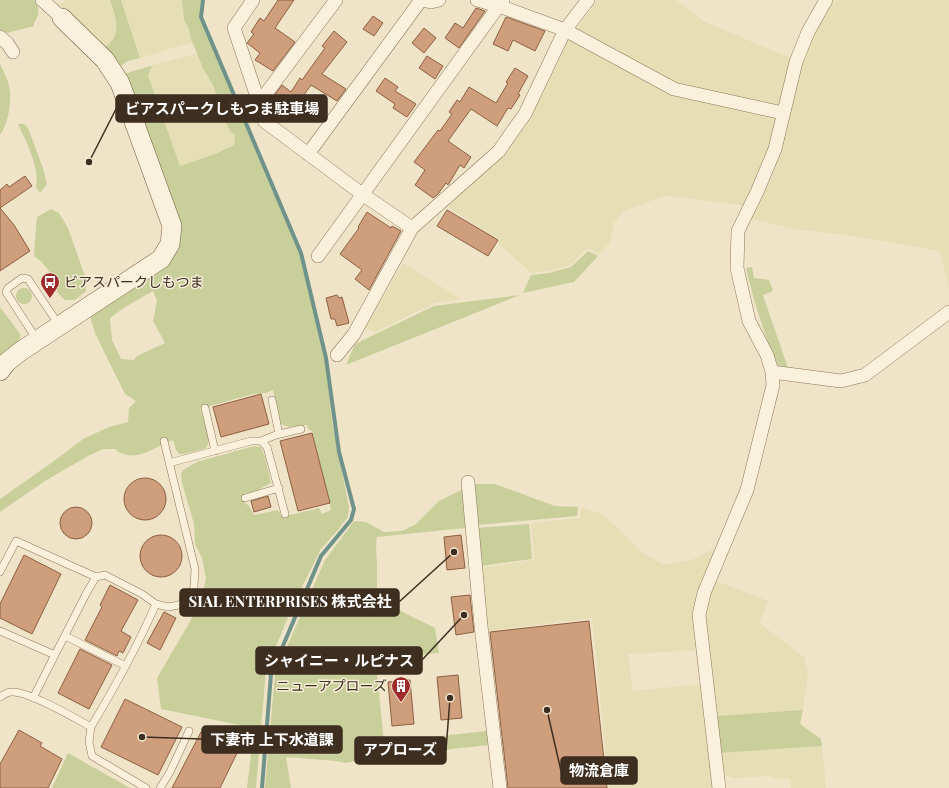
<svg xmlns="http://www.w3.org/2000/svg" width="949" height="788" font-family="'Playfair Display','Noto Sans JP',serif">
<rect width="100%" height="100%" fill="#f0e4c8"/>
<path fill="#e6deb5" d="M66,0H110L114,12L117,30L115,37L108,46L104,48L80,24L57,3H63Z
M121,0H182L184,20L189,29L193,42L140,58Z
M598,0H676L705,22L793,59L781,108L676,87L575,31Z
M835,0H949V288L940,251L854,236L795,229L752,219L772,177L780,150L803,56L814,32Z
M569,38L673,94L779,115L771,150L747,206L670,196L661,197L624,211L614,223L610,243L599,254L587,248L571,265L549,271L531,273L506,250L498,245L500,239L447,207L512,145L543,94Z
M198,53L203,68L214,87L220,107L226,113L235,134L234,145L215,154L180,166L148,75L151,68L154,65Z
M403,263L461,299L435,303L375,332L365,328Z
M581,508L599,513L616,526L643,553L664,565L692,560L720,546L697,600L698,650L628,654L633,691L702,684L714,788H609L592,618L488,631L480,568L534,560L531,523L580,518Z
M716,581L768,601L759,623L804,657L808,674L803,710L717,716L705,616L709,593Z
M822,746L826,788H791L790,778L775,779L771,776L733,778L722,772L719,753Z"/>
<path fill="#c9cf9b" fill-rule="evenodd" d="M0,0H34C40,8 40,14 34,23V26L7,33L0,30Z
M110,0H121L140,58L128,61L118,68L104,48C123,36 116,18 110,0Z
M182,0H201L200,17L300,254L325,359L332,421L349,507L348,517L338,530L321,549L295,601L266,670L256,788H247L254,728L161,709L157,678L188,625L201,599L206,579L202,558L195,544L194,524L182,483L181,474L183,470L197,462L254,446L261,447L265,457L271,483L256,491L243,494V501L249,506L254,515L278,510L281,515L286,516L319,508L322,514L331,510L312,431L309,430L307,425L289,427L281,424L273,390L266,393L253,394L200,409C204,420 213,438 206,448L185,454H179L176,450L173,440C154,446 138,464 117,451L116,449H103L88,456L45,481L0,512V499L54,461L83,439L109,427L128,422L129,408L136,401L125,394L111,366L95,333L90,316L172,256L123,76L127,73L154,65L151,68L148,75L180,166L215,154L234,145L235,135L231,132L224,120L226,113L220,107L214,87L203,68L191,39L189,29L184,20ZM153,291L157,301L153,321L165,343L137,356L134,360L121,359L112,340L110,318L125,307Z
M0,64C3,70 6,76 8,82C13,98 9,122 0,135Z
M18,124H24L28,128L43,168L47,184L40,193L36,187C40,168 26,141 18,124Z
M51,209L59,213L68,228L86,279V291L75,300H65C54,291 57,287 51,275C48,268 41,261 34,256L36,226L37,217Z
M588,251L598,256L574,282L523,293L531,275L549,273L571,267Z
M752,267L754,278L769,280L773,291L763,295L788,368L779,367C764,336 754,302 746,268Z
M16 296a8 8 0 1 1 16 0a8 8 0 1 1-16 0Z
M520,295L346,365L355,344L434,306Z
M0,307L21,335L18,342L0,363Z
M471,484H495L555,506L578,507L577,516L476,525Z
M465,488V528L377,537C375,547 377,557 377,567C377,575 376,588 379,595C386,606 422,621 435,628L439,653L389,658L390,672L377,673L384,742L487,731L489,745L370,758L346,763L336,761L286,757L291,788H265L275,674L325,560L354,521L366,522L384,532L402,531L416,524L439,501Z
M529,524L532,559L481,566L476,528Z
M803,710L800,724L821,739L822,746L719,753L717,716Z
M68,753L130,788H52Z"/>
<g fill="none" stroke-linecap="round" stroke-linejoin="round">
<path stroke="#6f938a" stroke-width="4" d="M203,0L201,17L301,253L326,358L339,452L354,509L351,520L321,556L271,674L262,788"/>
</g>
<path fill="#cf9f7d" stroke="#8d5f41" d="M278,0H294L275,28L295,42L273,71L255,60L260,53L247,43L254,34L251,32L260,18L264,21Z
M476,8L485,11L459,48L445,38L455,23L463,28Z
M373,16L383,23L374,36L363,29Z
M506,17L545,31L535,51L513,40L508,51L493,44Z
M424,28L436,38L424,53L412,43Z
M334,31L347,42L322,74L346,89L337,101L311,85L293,110L290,108L288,111L271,100L282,85L291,92L300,78L302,80L325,48L322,46Z
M427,56L443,66L435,79L419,68Z
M515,68L528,76L518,94L520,95L511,109L508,108L497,126L471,109L448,141L471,157L464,168L460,165L448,185L446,183L438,194L433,198L415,185L425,170L414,162L438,130L440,131L452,114L449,112L457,100L460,102L469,87L496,103L508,83L506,82Z
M385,78L398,87L395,91L416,104L407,117L393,108L395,104L376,91Z
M25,176L32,186L0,208L14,225L30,251L0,271V190L7,184L9,187Z
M447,210L498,240L488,256L437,226Z
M367,212L391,228L392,226L401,231L369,290L355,279L362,270L340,254L359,228L358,227Z
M337,295L339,298L342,297L349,323L337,326L335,319H331L326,298Z
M261,394L269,424L221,437L213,407Z
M312,433L330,503L298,511L280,441Z
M124 499a21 21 0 1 1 42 0a21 21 0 1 1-42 0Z
M268,496L271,507L254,512L251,501Z
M60 523a16 16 0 1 1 32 0a16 16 0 1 1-32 0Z
M461,535L465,568L447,570L444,537Z
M140 556a21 21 0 1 1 42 0a21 21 0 1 1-42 0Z
M24,555L61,574L32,634L0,618V604Z
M110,585L138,600L121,631L131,637L123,653L119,651L117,656L85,640L102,607L100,605Z
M470,595L474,632L456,635L451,597Z
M164,612L176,618L160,650L147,643Z
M589,621L607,788H508L490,632Z
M80,649L112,665L89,709L58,693Z
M458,675L462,718L441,720L437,677Z
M410,680L414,724L392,726L388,682Z
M125,699L182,727L158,775L101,747Z
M19,730L42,743L40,746L62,759L48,788H0V764Z
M201,732L238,751L220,788H172Z"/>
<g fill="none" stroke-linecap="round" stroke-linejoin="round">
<g stroke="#8d765c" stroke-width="8">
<path id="lane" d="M37,340L6,292L8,288L22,278L28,279L59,325
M272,400L279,434
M205,408L215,451
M261,441L276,435L301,429
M169,463L251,441H261L267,447L285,514
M245,498L279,488
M0,572L16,541L96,577
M156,604L168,607L179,605L191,595L194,587L195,569L164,441
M0,631L55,655
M65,636L126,666
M0,697C3,695 8,692 11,692C27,690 75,718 91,727L89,742L92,756L146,788
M33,698L87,592L96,577L105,575L142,594L156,604C137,647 115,687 91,727
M160,788L170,772L189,731"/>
</g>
<g stroke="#8d765c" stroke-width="14">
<path id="street" d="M42,0L62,18
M253,0L234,28L259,103L264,121L362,194L412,228
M424,0L431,2L439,0
M477,0L499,6L565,30L674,89L783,113
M0,37L7,43L13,52
M259,103L336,0
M308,154L421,0
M318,256L503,0
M337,355L354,334L412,228L499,151L512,132L525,114L565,30L588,0
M772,372L841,381L865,375L949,312
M468,482L481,626L500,788
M719,788L699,615L704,593L747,490L773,385L772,372L767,355L749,321L737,268L738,231L757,192L775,149L796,62L808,32L826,0"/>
</g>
<g stroke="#6f573f" stroke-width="20">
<path id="secondary" d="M0,371L7,362L21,351L161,259L170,244L172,226L120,83L105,60L62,18"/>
</g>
<use href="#lane" stroke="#faf1dc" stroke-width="7"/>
<use href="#street" stroke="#faf1dc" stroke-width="13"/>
<use href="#secondary" stroke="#faf1dc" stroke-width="19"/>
</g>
<defs>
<g id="bus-pin" transform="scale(1)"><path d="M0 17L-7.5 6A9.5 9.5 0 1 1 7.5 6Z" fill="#9e2a2b" stroke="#f7eed8"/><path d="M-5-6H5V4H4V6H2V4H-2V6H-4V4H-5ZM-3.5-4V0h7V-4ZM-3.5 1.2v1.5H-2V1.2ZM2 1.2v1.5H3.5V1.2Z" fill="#fff"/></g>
<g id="building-pin" transform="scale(1)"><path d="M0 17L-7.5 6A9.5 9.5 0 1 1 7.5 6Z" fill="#9e2a2b" stroke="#f7eed8"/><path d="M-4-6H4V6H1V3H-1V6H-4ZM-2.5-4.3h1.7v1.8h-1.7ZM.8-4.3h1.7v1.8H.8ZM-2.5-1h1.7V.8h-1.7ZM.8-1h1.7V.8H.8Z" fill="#fff"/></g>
</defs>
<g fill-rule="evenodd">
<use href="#bus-pin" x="50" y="282"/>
<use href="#building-pin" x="401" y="686"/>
</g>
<g text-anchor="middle" stroke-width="3" stroke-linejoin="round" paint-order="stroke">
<g font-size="14" fill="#3d2e20" stroke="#f7eed8" text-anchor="start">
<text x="64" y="287">ビアスパークしもつま</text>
<text x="387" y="691" text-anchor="end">ニューアプローズ</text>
</g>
</g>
<path fill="none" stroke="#3d2e20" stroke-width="1.5" d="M89 162L116 109M454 552L399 602M464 615L422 660M142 737L202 739M450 698L446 750M547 710L561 771"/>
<g fill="#3d2e20" stroke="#f7eed8" stroke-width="1.5">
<circle cx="89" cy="162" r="4"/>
<circle cx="454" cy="552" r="4"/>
<circle cx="464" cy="615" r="4"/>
<circle cx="142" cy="737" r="4"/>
<circle cx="450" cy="698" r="4"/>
<circle cx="547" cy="710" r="4"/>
</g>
<g fill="#3d2e20" stroke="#3d2e20" stroke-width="1.5">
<rect x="116" y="95" width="211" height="27" rx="4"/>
<rect x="180" y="589" width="219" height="27" rx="4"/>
<rect x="256" y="647" width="166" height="27" rx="4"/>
<rect x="202" y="726" width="140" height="27" rx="4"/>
<rect x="355" y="737" width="91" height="27" rx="4"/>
<rect x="561" y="757" width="76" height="27" rx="4"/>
</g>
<g font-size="15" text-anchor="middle" font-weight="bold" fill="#fff">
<text x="222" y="114">ビアスパークしもつま駐車場</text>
<text x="290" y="607">SIAL ENTERPRISES 株式会社</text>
<text x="339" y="666">シャイニー・ルピナス</text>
<text x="272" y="745">下妻市 上下水道課</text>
<text x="400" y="755">アプローズ</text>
<text x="599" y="776">物流倉庫</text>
</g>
</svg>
